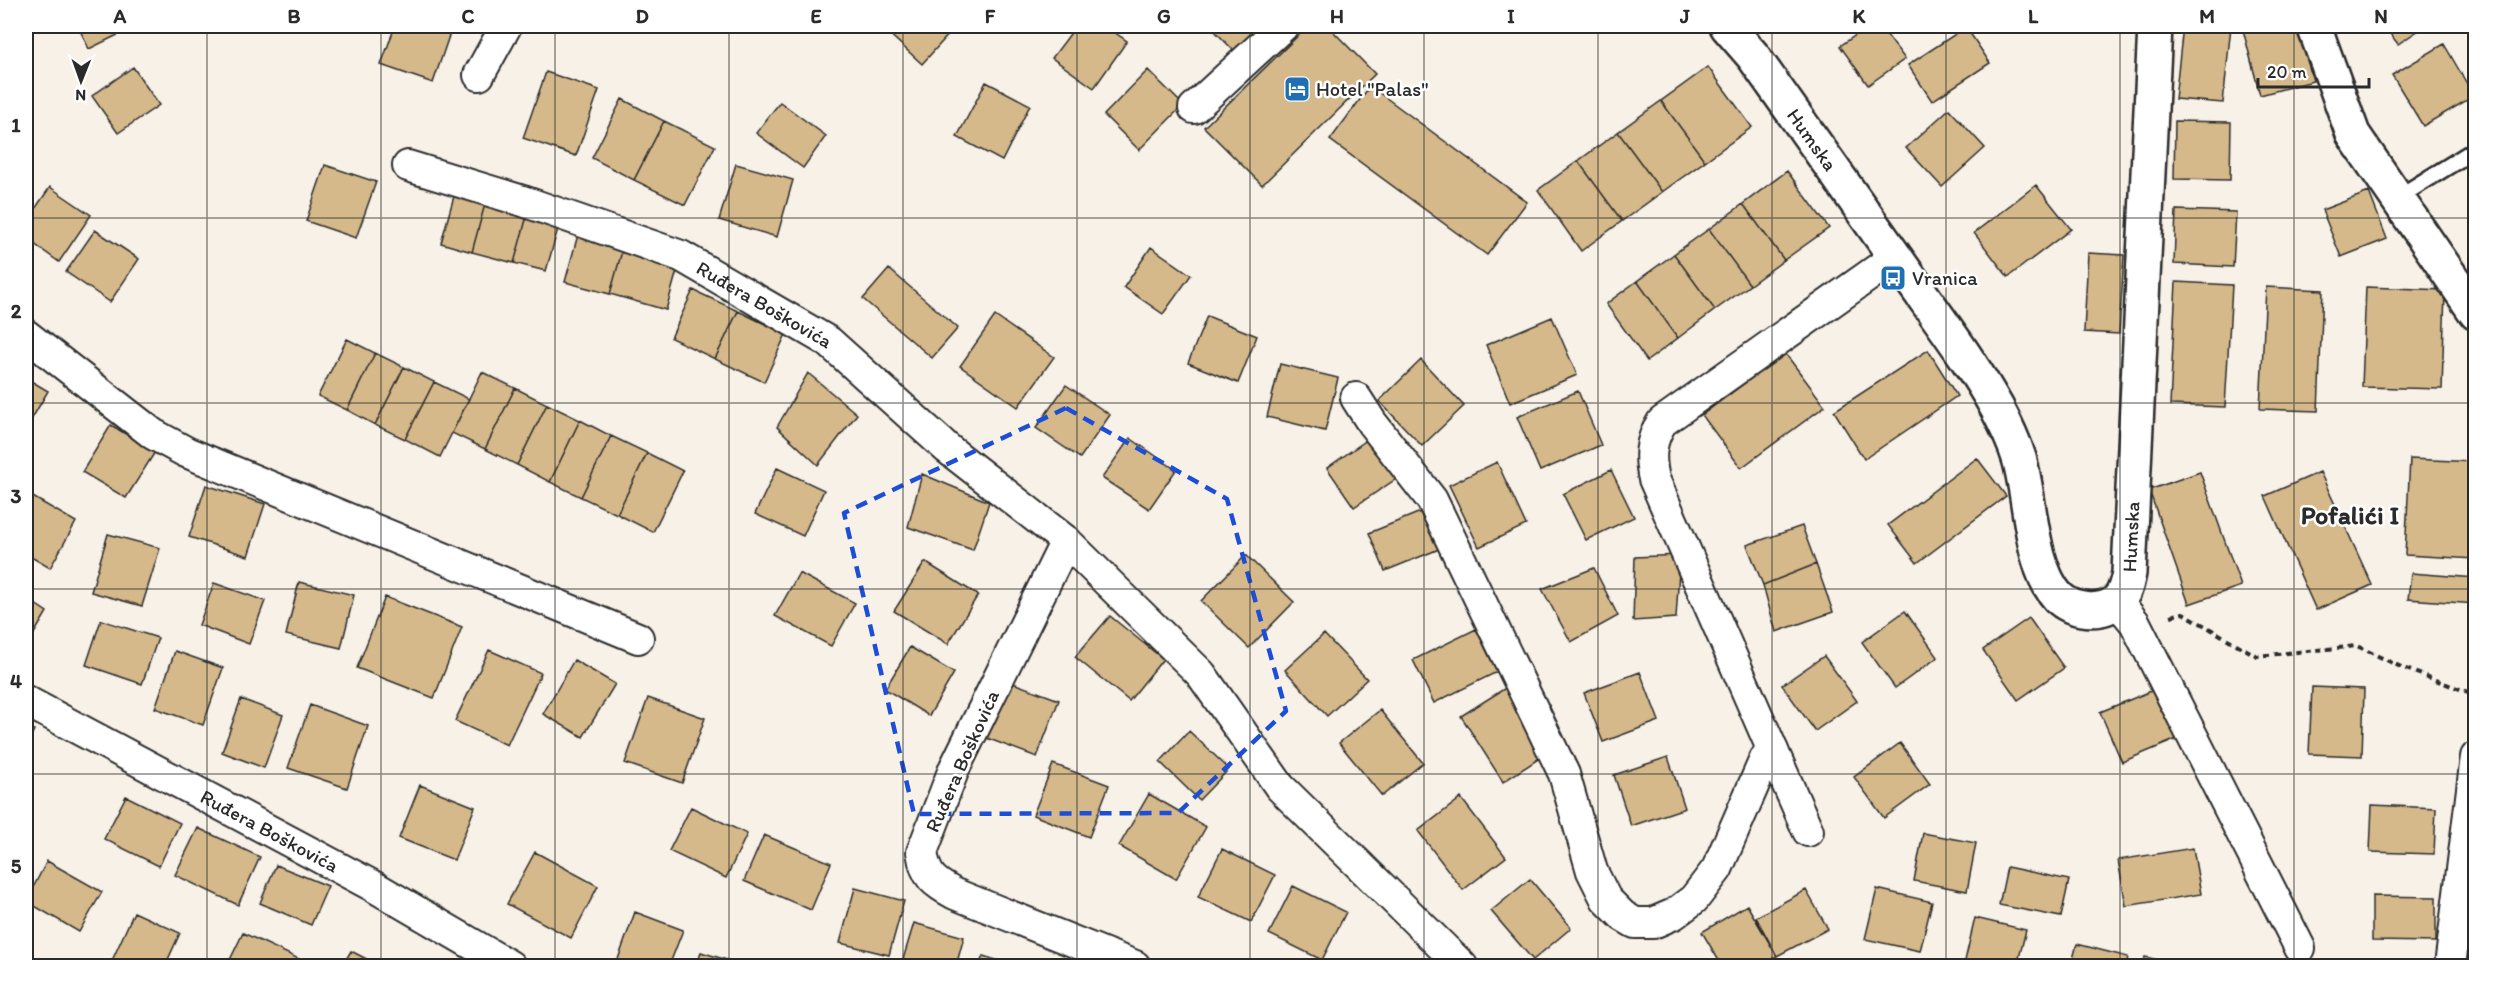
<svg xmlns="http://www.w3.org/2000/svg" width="2501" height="992" font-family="Itim,sans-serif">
<rect width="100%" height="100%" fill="#f7f1e8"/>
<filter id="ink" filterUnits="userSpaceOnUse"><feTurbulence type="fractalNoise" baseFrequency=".0167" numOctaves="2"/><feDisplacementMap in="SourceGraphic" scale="12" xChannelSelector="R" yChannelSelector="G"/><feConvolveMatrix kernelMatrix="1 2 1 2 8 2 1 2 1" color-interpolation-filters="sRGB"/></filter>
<g filter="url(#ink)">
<path fill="#d5b98a" stroke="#2b2b2b" stroke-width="1.5" d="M78,26H136L89,49Z
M395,26H437L451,30L433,83L381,65Z
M886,26H942L950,33L922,64L883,28Z
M1076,26H1105L1127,41L1094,88L1052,58Z
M1210,26H1261L1234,51Z
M1308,26H1328L1375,74L1262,185L1204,127Z
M1869,26H1880L1905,59L1868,85L1840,46Z
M2183,26H2231L2223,103L2175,99Z
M2242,26H2298L2313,81L2260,95Z
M2384,26H2425L2398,44Z
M1966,27L1990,63L1932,101L1908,65Z
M2444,44L2474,96L2423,126L2392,75Z
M133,67L159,105L118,133L92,96Z
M1708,67L1752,127L1705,161L1661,101Z
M1148,70L1183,105L1139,150L1104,115Z
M546,72L599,90L576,156L523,138Z
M986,82L1030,105L1002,161L957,137Z
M1370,86L1527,202L1487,255L1330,140Z
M622,99L664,121L634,180L592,158Z
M1661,101L1705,161L1662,192L1618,132Z
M780,102L826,136L803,168L756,133Z
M1949,109L1985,148L1942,187L1906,148Z
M664,121L715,146L685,205L634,180Z
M2175,121L2231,122L2230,180L2174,179Z
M1618,132L1662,192L1622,221L1578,161Z
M1578,161L1622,221L1581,251L1538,190Z
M736,164L793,180L777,237L719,220Z
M325,165L376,182L356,238L306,221Z
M1787,171L1829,228L1784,260L1743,204Z
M2036,185L2071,229L2008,277L1974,233Z
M50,187L91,215L59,262L26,238V222Z
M2369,192L2387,239L2341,257L2322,210Z
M454,196L485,204L472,252L441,243Z
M485,204L527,216L514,263L472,252Z
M1743,204L1784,260L1750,285L1709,229Z
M2176,210L2236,212L2233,267L2174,264Z
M527,216L559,225L546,271L514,263Z
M1709,229L1750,285L1715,310L1674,254Z
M95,230L139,259L110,302L66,272Z
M579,231L624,244L610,294L565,282Z
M624,244L680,260L666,310L610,294Z
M1151,247L1191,275L1163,314L1124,287Z
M2088,253L2124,255L2119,334L2084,332Z
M1674,254L1715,310L1678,338L1637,281Z
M889,269L958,328L932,358L863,299Z
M1637,281L1678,338L1647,361L1606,304Z
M2176,282L2232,285L2225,407L2170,405Z
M2266,287L2323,290L2318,411L2260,409Z
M2366,287L2445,290L2442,389L2362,387Z
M693,290L738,311L715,359L671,338Z
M738,311L786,334L764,382L715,359Z
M995,316L1054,357L1018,407L960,366Z
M1207,316L1257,336L1238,383L1188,363Z
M1552,317L1577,375L1510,403L1486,345Z
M347,339L375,353L347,410L318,396Z
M1928,350L1957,396L1864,459L1834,411Z
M375,353L404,367L375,425L347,410Z
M1785,353L1825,406L1741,468L1702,415Z
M1421,360L1464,406L1422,446L1379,401Z
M1280,364L1338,378L1325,431L1267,417Z
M404,367L434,382L405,439L375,425Z
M482,372L515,388L485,449L452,433Z
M808,373L857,414L818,465L777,427Z
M26,378L48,391L27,427L26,426Z
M434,382L469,399L440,457L405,439Z
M1066,385L1110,415L1080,458L1036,428Z
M515,388L547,404L517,465L485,449Z
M1578,391L1601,445L1540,471L1517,417Z
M547,404L580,420L550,482L517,465Z
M580,420L611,436L581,497L550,482Z
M111,425L155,452L126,498L82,472Z
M611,436L647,453L617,514L581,497Z
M1371,437L1399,477L1354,507L1327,468Z
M1130,438L1176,470L1149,509L1102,478Z
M647,453L683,471L653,532L617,514Z
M1977,458L2006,496L1917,563L1888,525Z
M2410,459L2476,462V559L2405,555Z
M1497,462L1526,525L1479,547L1449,485Z
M777,468L824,490L803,536L755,514Z
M1611,470L1634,517L1586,540L1563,494Z
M2200,472L2241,586L2189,604L2149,490Z
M2320,472L2372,585L2316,610L2265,496Z
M922,474L989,502L973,550L908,527Z
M206,485L265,504L248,556L189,537Z
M31,496L76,522L50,568L26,554V505Z
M1428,509L1444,547L1385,571L1369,533Z
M1802,526L1816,564L1763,585L1747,545Z
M108,534L160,548L142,606L91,592Z
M1246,555L1294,602L1249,648L1201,601Z
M1680,555L1676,618L1633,621L1635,557Z
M925,562L978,595L948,644L894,611Z
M1816,564L1833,612L1776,632L1763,585Z
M1594,568L1618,616L1571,642L1542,589Z
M799,573L855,603L831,646L775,616Z
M2411,573L2476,578V604L2408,599Z
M299,582L354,595L341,648L286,635Z
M214,583L265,601L249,644L199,625Z
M385,597L462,627L434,698L357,668Z
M26,598L47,612L26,647Z
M1905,611L1938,657L1895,688L1862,642Z
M1110,616L1163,659L1129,701L1075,657Z
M2029,618L2064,668L2018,700L1983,650Z
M101,620L158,638L142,684L86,665Z
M1476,629L1497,672L1434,703L1413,660Z
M1324,634L1367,679L1327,716L1285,670Z
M910,647L954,673L929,716L885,689Z
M489,650L541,673L507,745L455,721Z
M175,651L223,668L203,725L155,708Z
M1824,656L1857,701L1815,731L1782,685Z
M574,660L615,684L583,737L543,714Z
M1640,672L1659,721L1603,742L1584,693Z
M1005,680L1059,700L1037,757L984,737Z
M1507,687L1549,752L1503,782L1461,716Z
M2312,687L2364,689L2362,756L2309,754Z
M2156,689L2177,739L2122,762L2100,712Z
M648,698L705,718L682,783L625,763Z
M241,699L283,715L264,768L222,752Z
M310,705L368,726L347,788L288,768Z
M1380,710L1423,763L1382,796L1339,743Z
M26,726L34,730L26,746Z
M1189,731L1229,769L1199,800L1160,762Z
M1900,743L1930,784L1884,818L1854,777Z
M1668,757L1685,808L1631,826L1614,775Z
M1053,764L1109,785L1089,837L1033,815Z
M420,785L475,807L454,860L399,838Z
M1149,794L1206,827L1176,879L1119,846Z
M126,796L180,823L159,866L104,839Z
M1461,798L1506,857L1463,890L1418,831Z
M2372,805L2436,808L2434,854L2370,852Z
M691,807L747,834L726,878L669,851Z
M198,828L260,857L238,905L175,875Z
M1923,833L1976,843L1967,891L1914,881Z
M764,835L831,863L811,910L744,881Z
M2193,848L2201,894L2126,906L2118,860Z
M1222,849L1275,875L1251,922L1198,897Z
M535,852L598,886L571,938L507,904Z
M47,861L102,892L79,932L26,901Z
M276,865L328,886L311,925L260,903Z
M2007,867L2069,880L2061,917L1999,905Z
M1530,879L1571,928L1533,960L1491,911Z
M1293,886L1346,912L1322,960L1269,934Z
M855,888L904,901L889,955L840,943Z
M1877,889L1932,902L1920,951L1865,939Z
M1806,890L1828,929L1777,956L1756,917Z
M2372,896L2436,897V942L2372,941Z
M1747,905L1777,956L1760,966H1722L1702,932Z
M134,912L180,933L165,966L110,965Z
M635,912L683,930L669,966H630L617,962Z
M1975,918L2026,930L2017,966L1964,965Z
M914,923L964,937L956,966H901Z
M243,933L299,959L295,966H227Z
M2077,944L2128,957L2126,966H2071Z
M351,951L380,966H342Z
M701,952L746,966H697Z
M983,956L1016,966H979Z
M2145,957L2186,966H2143Z"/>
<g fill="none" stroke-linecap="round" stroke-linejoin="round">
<g stroke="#2b2b2b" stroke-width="20">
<path id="lane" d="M2397,198L2476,149"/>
</g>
<g stroke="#2b2b2b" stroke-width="34">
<g id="street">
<path d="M479,75L506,26"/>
<path d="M1194,108L1283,26"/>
<path id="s1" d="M408,166L526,202L681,256L829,342L948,449L1066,541L1201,674L1280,787L1462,966"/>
<path d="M26,335L153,434L186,452L638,638"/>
<path d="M1356,398L1372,423L1432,500L1564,774L1592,871L1606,899L1623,916L1635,923H1653L1674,914L1694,899L1717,869L1765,759L1773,751"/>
<path d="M1066,541L954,769L922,852C926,878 934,882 955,894L1135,966"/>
<path d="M2117,601L2135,623L2300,948"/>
<path id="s2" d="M26,701L373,886L510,966"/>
<path d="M1808,831L1654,479C1649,457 1650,441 1662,422L1895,257"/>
<path d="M2450,966L2476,757"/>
</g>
</g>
<g stroke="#2b2b2b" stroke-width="38">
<g id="secondary">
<path id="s3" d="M1727,26L1753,56C1803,127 1853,197 1903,268C1935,314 1970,359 1997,408C2005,423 2014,442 2019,458C2031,498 2030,566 2058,597C2072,611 2101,615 2117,601C2125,594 2127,583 2129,573L2155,26"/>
<path d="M2314,26L2353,134L2476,313"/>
</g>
</g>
<path stroke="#2b2b2b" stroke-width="4" stroke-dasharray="6 4.5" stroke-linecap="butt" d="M2171,616L2183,613L2257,656L2357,646L2403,668L2476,695"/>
<use href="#lane" stroke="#fff" stroke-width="15"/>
<use href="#street" stroke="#fff" stroke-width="30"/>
<use href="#secondary" stroke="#fff" stroke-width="33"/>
</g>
</g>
<path fill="none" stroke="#1d4ed8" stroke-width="4.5" stroke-dasharray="12 8" stroke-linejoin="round" d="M1066,408L1227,499L1286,711L1178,813L914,814L844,513Z"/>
<path fill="none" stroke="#2b2b2b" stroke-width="1.5" stroke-opacity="0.55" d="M207,26V966M381,26V966M555,26V966M729,26V966M903,26V966M1077,26V966M1250,26V966M1424,26V966M1598,26V966M1772,26V966M1946,26V966M2120,26V966M2294,26V966M26,218H2476M26,403H2476M26,589H2476M26,774H2476"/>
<defs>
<g id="hotel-square" transform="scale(1.35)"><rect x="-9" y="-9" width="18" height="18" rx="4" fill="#1f6fb2" stroke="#fff"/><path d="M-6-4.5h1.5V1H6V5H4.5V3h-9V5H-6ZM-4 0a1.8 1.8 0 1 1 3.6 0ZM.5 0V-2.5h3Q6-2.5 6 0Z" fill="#fff"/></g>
<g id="bus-square" transform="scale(1.35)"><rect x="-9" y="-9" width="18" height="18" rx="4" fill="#1f6fb2" stroke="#fff"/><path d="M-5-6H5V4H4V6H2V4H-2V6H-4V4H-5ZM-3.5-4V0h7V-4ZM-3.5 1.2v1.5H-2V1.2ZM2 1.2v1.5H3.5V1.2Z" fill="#fff"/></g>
</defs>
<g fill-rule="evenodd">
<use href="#hotel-square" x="1297" y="89"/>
<use href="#bus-square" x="1893" y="278"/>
</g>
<g text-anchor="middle" stroke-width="5" stroke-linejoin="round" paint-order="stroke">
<g font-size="20" fill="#2b2b2b" stroke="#fff" text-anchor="start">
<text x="1316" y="96">Hotel "Palas"</text>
<text x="1912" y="285">Vranica</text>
</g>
<g font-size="20" fill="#2b2b2b" stroke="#fff">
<text dy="7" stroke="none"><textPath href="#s3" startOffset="142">Humska</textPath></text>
<text dy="7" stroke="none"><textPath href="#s1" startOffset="384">Ruđera Boškovića</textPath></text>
<text dy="7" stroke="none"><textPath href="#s3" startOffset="800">Humska</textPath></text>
<text transform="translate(962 761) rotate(-66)" y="7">Ruđera Boškovića</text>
<text dy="7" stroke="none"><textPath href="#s2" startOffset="276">Ruđera Boškovića</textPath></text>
</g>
<g font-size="26" font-weight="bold" fill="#2b2b2b" stroke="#fff">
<text x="2350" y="524">Pofalići I</text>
</g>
</g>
<rect width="2501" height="992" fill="none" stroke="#fff" stroke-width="66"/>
<g transform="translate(81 81) rotate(181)" stroke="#ffffff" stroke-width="4.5" paint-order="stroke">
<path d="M0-4.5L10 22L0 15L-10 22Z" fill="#2b2b2b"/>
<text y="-9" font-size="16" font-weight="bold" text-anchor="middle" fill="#2b2b2b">N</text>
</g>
<path d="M2258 78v9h111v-9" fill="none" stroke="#2b2b2b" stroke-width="3"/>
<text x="2267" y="78" font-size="18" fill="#2b2b2b" stroke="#ffffff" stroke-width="4.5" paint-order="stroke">20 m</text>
<rect x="33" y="33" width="2435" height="926" fill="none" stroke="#2b2b2b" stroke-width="2"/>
<g font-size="20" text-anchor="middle" font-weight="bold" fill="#2b2b2b">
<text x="120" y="23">A</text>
<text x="294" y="23">B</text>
<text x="468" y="23">C</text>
<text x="642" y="23">D</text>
<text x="816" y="23">E</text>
<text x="990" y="23">F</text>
<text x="1164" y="23">G</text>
<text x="1337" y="23">H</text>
<text x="1511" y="23">I</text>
<text x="1685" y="23">J</text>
<text x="1859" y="23">K</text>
<text x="2033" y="23">L</text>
<text x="2207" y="23">M</text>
<text x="2381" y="23">N</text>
<text x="16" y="132">1</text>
<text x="16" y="318">2</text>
<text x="16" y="503">3</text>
<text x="16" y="688">4</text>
<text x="16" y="873">5</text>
</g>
</svg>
